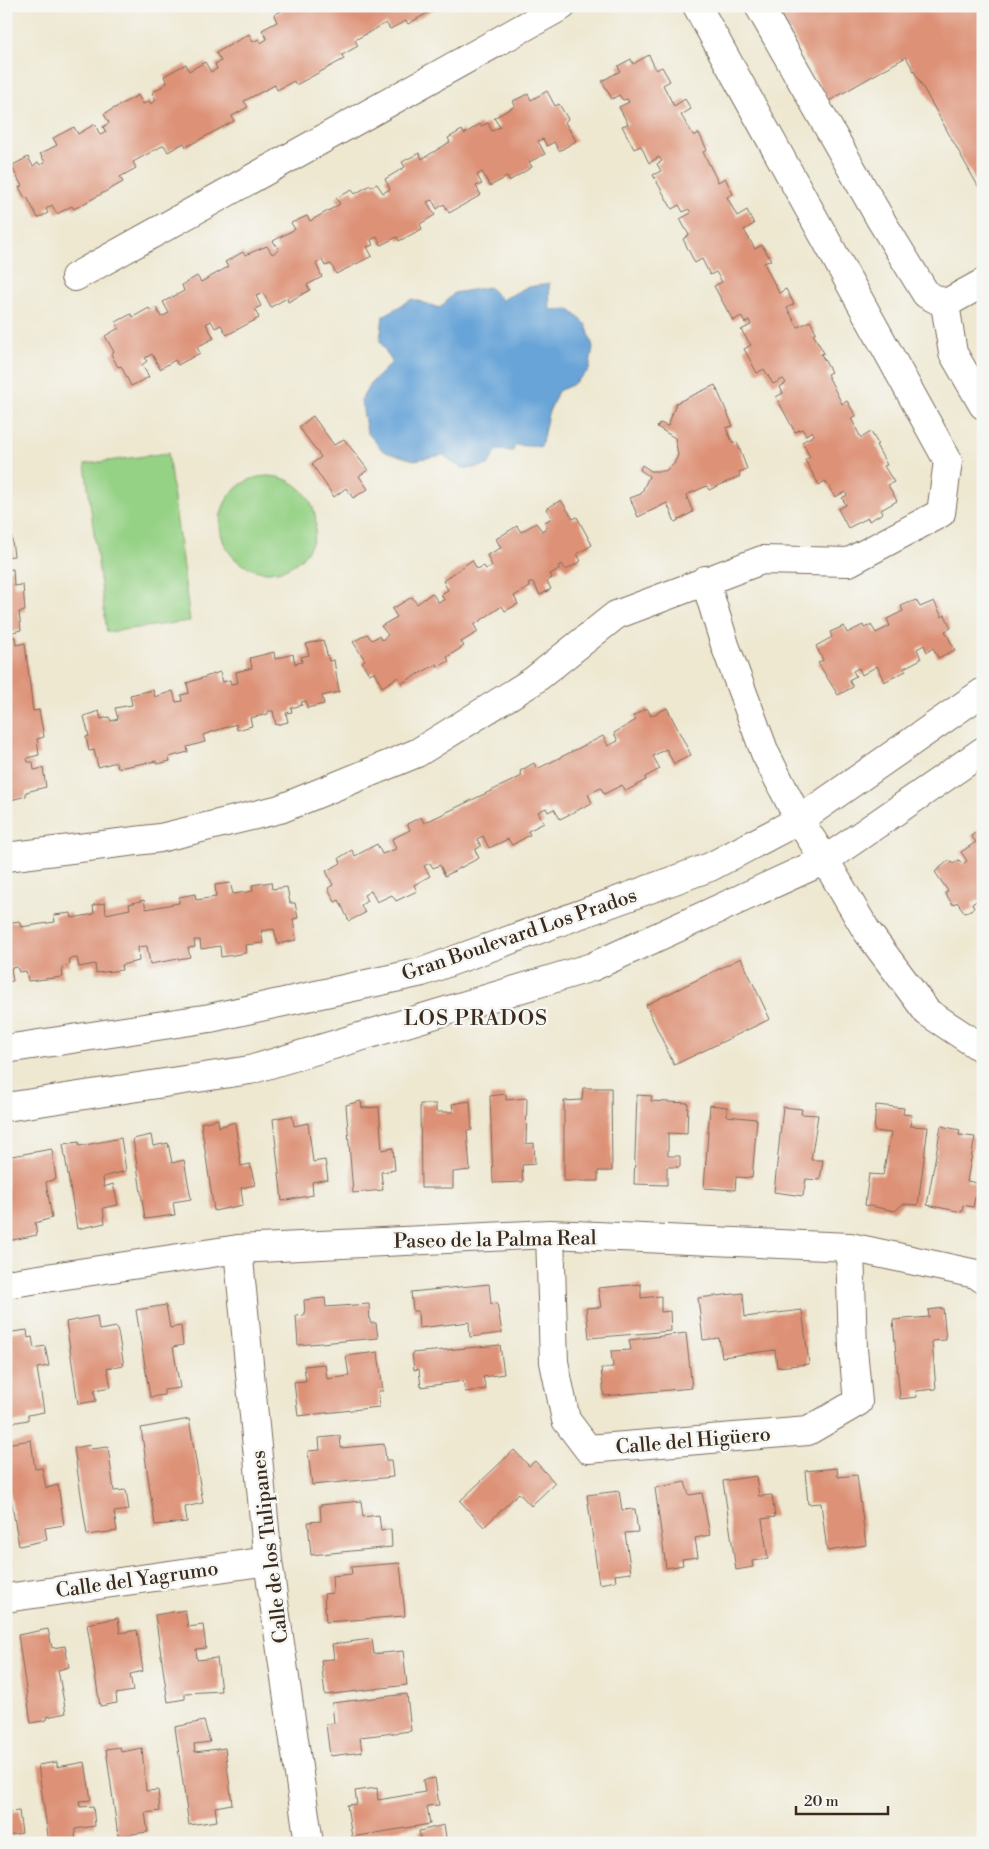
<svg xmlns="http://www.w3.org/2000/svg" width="989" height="1849" font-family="'Libre Bodoni',serif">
<rect width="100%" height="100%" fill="#f6f6f2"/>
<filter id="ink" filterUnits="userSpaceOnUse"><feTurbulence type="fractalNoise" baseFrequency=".02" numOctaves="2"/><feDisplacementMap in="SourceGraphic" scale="10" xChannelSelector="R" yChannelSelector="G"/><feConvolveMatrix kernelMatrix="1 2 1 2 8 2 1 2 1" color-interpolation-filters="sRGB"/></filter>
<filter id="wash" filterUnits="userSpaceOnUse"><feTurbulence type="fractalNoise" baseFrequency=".0096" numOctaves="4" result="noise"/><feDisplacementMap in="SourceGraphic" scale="20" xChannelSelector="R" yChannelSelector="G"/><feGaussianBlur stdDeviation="1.12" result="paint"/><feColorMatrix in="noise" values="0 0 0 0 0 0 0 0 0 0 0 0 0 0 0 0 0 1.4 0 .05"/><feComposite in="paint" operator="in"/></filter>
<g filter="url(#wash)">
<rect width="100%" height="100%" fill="#eee8d1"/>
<path fill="#96d286" stroke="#687e52" d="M168,453L190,621L107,632L85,464Z
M220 524a48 48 0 1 1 96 0a48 48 0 1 1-96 0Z"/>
<path fill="#67a4d8" stroke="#51677b" d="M549,283L550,310L569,309L586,324L593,347L589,370L572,385L558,391L548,414L541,447L515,445L513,451L497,450L488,465C468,470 460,471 444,455L414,460L383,451L367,432L361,400L371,383L392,362L380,341L383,316L412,299L440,308L454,293L489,287L502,300L525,288Z"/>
<g id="blocks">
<path fill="#dd9176" d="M290,6H297L300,11L308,6H317L320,12L327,6H440L408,24L406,21L390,29L386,23L355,40L358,46L342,55L344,59L296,85L294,81L277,90L275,85L244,101L248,107L232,116L234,121L186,147L184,143L168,152L164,145L133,162L136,168L120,177L123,182L74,209L72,206L57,214L52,205L46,209L48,213L38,218L27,197L25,198L19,187L22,186L11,166L28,157L33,166L38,162L40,165L45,162L40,154L57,145L53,138L74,127L78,134L95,124L100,135L106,132L103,127L109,123L104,114L138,95L143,104L149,101L151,104L156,100L152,93L167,83L164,76L186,64L189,71L205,62L211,72L217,69L215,64L221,61L216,53L249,34L253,42L259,39L261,43L267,39L262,30L277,22L274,15Z
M776,6H983V195L906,57L829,101Z
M649,55L656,70L662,67L670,81L663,85L674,106L685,99L691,109L681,115L694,136L699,133L707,150L703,152L718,182L725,178L733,194L727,197L737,216L747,210L754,224L744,230L755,249L762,245L771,260L764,263L779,293L786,289L794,304L787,308L798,327L810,321L816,332L813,334L824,353L821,354L831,372L827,374L842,404L847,401L856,416L851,418L861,438L871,432L878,444L876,445L887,465L884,466L894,482L888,485L897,501L881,510L883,513L869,521L868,518L848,528L838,509L846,505L842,498L847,495L845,492L835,497L825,481L819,485L805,460L810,457L802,442L814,435L812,431L806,435L802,429L795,432L776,397L783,393L780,387L786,383L783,379L773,384L764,369L757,373L744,349L751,345L741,330L751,325L749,320L745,323L741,316L733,321L714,286L722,282L716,272L710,275L702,259L695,263L683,239L689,235L680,219L691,213L689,209L683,212L679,205L672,209L653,175L661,171L657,164L662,161L659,157L649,163L641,146L634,149L622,126L628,124L619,107L629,102L627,99L623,100L619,95L612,99L602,81L620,71L618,66L631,59L633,64Z
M547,91L555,106L559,104L568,119L565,122L576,141L559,151L554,142L547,146L543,139L538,141L545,154L529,162L532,167L509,181L507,177L490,186L482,172L477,175L482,184L476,186L481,195L449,213L444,204L437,209L432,200L427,202L435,215L420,224L422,229L399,241L397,237L381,245L377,237L371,240L373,245L367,247L372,256L336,274L331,264L325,266L322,260L316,264L322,277L307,285L310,290L288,302L287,298L271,307L263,293L256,296L261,306L255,309L259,318L227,335L221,325L215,328L211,321L206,324L214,338L197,347L200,353L178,365L175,360L160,369L152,354L145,358L147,361L142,365L149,377L131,386L121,366L118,367L111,354L114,352L105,336L119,328L116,322L131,314L133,317L149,308L150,311L156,307L161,317L169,313L163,302L184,291L182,285L197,276L201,282L228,267L225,262L243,252L245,255L267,246L272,254L279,250L273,241L295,229L291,223L307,216L310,221L340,204L336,198L352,190L355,194L370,185L371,187L377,184L383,193L390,189L385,179L405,167L402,162L419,153L422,159L450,142L448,138L462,130L464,134L480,124L481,126L488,123L492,131L500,127L494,118L515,106L513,101L528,94L531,100Z
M715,385L733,426L726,428L733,443L737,442L747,469L739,472L740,476L709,490L707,486L686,495L693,512L675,522L667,503L638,517L630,498L641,494L649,476L640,470L642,465L651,471H665L674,464L678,455L675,438L657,427L660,423L668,426L676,403Z
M313,416L334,445L344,439L368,470L359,476L368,489L353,498L346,488L334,497L312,464L321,457L299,427Z
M6,473L9,485L6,486Z
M561,500L573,519L577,517L592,545L577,554L581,561L566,570L562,564L558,566L560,569L550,574L552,578L547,581L551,589L540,595L533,582L528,584L530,587L514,596L518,604L505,611L502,606L474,625L478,632L461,642L464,646L447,657L449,661L438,667L437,664L402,683L398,677L382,687L374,672L369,674L362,662L365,660L353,642L367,634L372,640L379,636L382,640L388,635L381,626L397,617L392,609L412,597L417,604L432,593L438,602L444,600L441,594L448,590L443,581L472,560L477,569L484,566L486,569L492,566L487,555L501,548L496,539L517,526L521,532L536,523L542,531L547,527L545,522L552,518L546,509Z
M9,517L14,556L6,557V518Z
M13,569L14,586L23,585L25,611L19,612L21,630L9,633L10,638L15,637L16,645L25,643L33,711L39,710L44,737L37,739L39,755L27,758L28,762H33L34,770L43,768L46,787L26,792V796L11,800L9,793H6V570Z
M916,600L920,607L934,601L942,617L945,615L951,628L945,631L955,650L938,658L933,648L927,652L924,645L917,649L921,659L904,668L906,671L884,682L877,666L862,675L859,668L853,671L856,676L849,680L853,687L838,695L818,663L823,660L816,646L832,637L830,632L844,626L847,633L863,625L864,628L871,625L876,633L890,626L887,619L903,611L901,606Z
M323,640L329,661L334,660L339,692L322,696L324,704L307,708L306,701L301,702L302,705L291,708L292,712L286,713L288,722L276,725L273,711H268V714L250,718L252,726L237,730L236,724L203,735L205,742L187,747L188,752L169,757L170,761L157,764L156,761L118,768L116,762L98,767L94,750L89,751L86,737L89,736L84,716L99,711L101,719L109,717L111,721L118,719L115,708L132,705L130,695L153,690L155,697L173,691L176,702L182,701L181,695L189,693L187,683L220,672L223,682L230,680L231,684L238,683L236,672L252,668L250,658L274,652L275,659L293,654L295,664L302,662L301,657L309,655L306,644Z
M647,708L651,716L667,708L691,755L674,764L666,749L653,756L660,769L645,777L646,780L626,791L622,785L604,794L601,788L588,794L592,803L560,819L554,809L548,812L546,808L538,812L544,823L528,831L530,835L512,845L508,839L489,848L483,836L477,839L481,846L475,850L479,858L445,876L440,865L433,868L430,863L424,866L430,876L414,885L417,891L396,901L392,895L377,902L371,891L364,895L367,901L361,905L365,913L349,921L339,900L335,902L328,888L333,885L326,871L341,863L339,858L352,850L355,856L377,844L382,854L396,849L392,839L410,830L407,824L421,817L424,823L522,776L520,771L534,763L537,769L603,736L608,746L618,741L614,733L636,720L633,716Z
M983,826V906L978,900L972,904L974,908L965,913L957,902L953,905L945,893L948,891L935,872L949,860L953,864L959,860L963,864L967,861L961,852L976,842L971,836Z
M271,882L272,889L287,887L290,903H295L298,918L293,919L296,940L278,944L274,929L261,931L263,943L245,945L246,953L221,957L220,946L201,949L200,940H194L195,947L188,948L190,957L150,964L147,946L138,947L139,961L121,965L122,970L96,973L95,964L79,967L77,958L69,959L70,965L62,967L63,977L28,981L26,971L19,972L17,967L11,968L13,981L6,982V923L19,921L21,927L55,922L54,915L71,913L72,918L94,914L93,905L105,903L106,914L130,909L129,904L144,900L146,909L179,903V897L195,894L196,900L216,897L215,885L230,883L233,894L253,891L252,885Z
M741,958L770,1019L674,1065L646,1005Z
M583,1088H611L612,1171H598V1181H564V1101L582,1100Z
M506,1094V1100L527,1098L526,1144L534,1143L535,1164L522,1165L523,1182L493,1183L490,1096Z
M637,1095L652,1096L651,1101L688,1103L687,1134L668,1133V1156H680V1167H667V1185L634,1184Z
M361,1101L362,1108L379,1107L382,1150L393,1148L395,1170L381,1172L383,1190L353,1193L346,1105Z
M470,1101L472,1130L467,1131L470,1170L453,1172V1188H421L420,1104H436V1112H453L452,1104Z
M710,1105L727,1107V1116L757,1119L752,1178L736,1177L735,1190L704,1188Z
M876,1105L904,1108L903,1114L912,1115L910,1126L928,1127L918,1205L903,1204L895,1211L865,1205L869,1174L883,1175L891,1133L874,1131Z
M783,1107L802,1109L801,1114L818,1115L811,1160H823L820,1180L806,1179L803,1196L774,1192Z
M292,1115L294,1126L308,1123L313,1162L325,1160L328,1179L312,1182L313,1195L282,1201L273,1119Z
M218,1119L219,1127L235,1122L241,1166L250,1164L255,1185L241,1188L243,1205L214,1211L201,1123Z
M941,1126L960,1130L959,1135L975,1137L967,1181L978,1183L973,1207L963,1205L962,1212L927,1205Z
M151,1135L153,1146L168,1143L172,1163L184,1160L191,1199L173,1202L175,1215L145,1219L133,1139Z
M121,1138L126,1171L103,1177L104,1187L113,1184L118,1205L103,1208L105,1223L77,1229L63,1144L79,1142L80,1146Z
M52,1149L56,1179L46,1182L52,1218L35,1223L37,1235L8,1241L6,1157Z
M489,1284L491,1304L497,1303L502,1333L470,1337L469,1322L419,1328L418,1311H413L411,1292Z
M641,1284V1298L661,1296V1312L670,1311L671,1331L589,1338L586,1308L601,1307L598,1288Z
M743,1293L745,1317L802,1310L809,1364L777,1367L775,1350L722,1357L719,1338L703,1340L698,1298Z
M325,1298L326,1307L369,1304L370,1323H376L378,1338L298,1345L296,1316L305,1315L304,1300Z
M166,1305L170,1328L181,1326L183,1345L173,1347L180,1388L164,1390V1395L150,1397L136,1310Z
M943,1308L946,1340L932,1341L936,1389L916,1391L917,1397L900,1399L893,1320L929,1317L928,1310Z
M97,1316L99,1330L117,1327L124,1365L107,1368L111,1387L94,1390L96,1401L78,1404L66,1322Z
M27,1330L28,1338L32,1337L34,1348L45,1346L49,1366L37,1368L44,1412L28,1415V1420L11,1423L6,1395V1333Z
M686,1333L692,1388L604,1396L601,1368L613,1367L611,1351L631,1350L629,1340Z
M500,1345L504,1374L483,1377L486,1389L465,1392L463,1381L421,1387L419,1369L414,1370L412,1353Z
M378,1352L383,1391H378L379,1407L298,1416L294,1382L306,1381L304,1366L325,1364L327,1379L349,1376L346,1356Z
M189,1419L203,1503L185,1507L187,1522L155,1525L141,1428Z
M340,1436L341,1448L384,1444L386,1460H391L393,1477L312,1485L308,1451L320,1450L319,1438Z
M31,1440L35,1469L42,1468L46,1488L58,1485L64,1525L45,1528L47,1540L19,1546L6,1469V1444Z
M90,1445L91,1449L108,1447L114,1491L126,1490L129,1510L114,1512L117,1531L87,1535L74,1448Z
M514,1450L529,1466L535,1461L555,1483L531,1506L519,1493L484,1527L460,1501Z
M837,1468L838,1477L857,1475L866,1545L827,1551L821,1503L808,1504L805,1471Z
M756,1476L759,1496L772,1495L775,1517L762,1519L768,1559L752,1561L753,1567L736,1570L723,1481Z
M685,1482L689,1495L702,1493L710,1535L695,1538L698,1557L682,1559L683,1565L666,1568L655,1488Z
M619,1491L622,1510L635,1509L638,1532L625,1533L631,1573L615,1575L616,1581L599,1584L587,1495Z
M361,1501L363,1517L379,1515L381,1531L391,1529L392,1547L311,1555L308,1522L321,1521L320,1505Z
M400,1563L405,1616L326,1622L324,1594L333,1593L332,1576L352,1574L351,1567Z
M185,1610L188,1627L203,1625L206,1648L196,1649L197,1660L217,1658L221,1691L185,1693V1699L168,1702L155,1615Z
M118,1618L120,1633L137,1630L143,1671L130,1674L133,1691L116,1694L117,1703L100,1706L87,1624Z
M48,1629L52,1648L65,1646L69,1667L58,1670L66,1713L47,1717V1720L31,1723L18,1635Z
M372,1639L374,1654L403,1651L407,1685L325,1695L321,1660L334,1659L332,1644Z
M407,1694L411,1731L360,1737L362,1752L330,1756L326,1724L334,1723L332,1703Z
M204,1721L210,1742L194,1744L195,1752L225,1748L232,1804L215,1807L217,1821L189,1825L175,1727Z
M120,1747L121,1752L142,1748L146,1791L158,1790L160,1811L145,1813L148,1832L118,1836L106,1749Z
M57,1762V1767L85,1762L91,1800L79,1801L80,1807L93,1806L95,1826L75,1829L76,1843H49L38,1765Z
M435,1778L439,1805L427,1806L430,1824L352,1837L347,1805L357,1804L355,1791L377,1788L378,1800L425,1792L423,1780Z
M6,1807L8,1812L19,1811L22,1833L8,1836L9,1843H6Z
M444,1825L447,1843H416L421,1841L419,1831Z"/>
</g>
</g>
<g filter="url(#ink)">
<use href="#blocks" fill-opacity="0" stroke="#7a6c5d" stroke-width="1"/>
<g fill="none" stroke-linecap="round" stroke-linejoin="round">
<g stroke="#7a6c5d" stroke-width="30">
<path id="minor" d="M759,6L882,222L926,294L945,304
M75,277L562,6
M983,283L945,304L953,353L983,405
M705,580L725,645L765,753L799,820L825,860L866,930L927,1012L983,1049
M6,857L160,838L280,809L417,753L533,681L616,615L762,560L849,562L941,513L948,461L697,6
M6,1049L210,1018L422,972L710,867L799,820L983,692
M6,1107L250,1070L592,967L825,860L983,751
M550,1234L554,1362L566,1420L588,1449L808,1431L858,1402L853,1349L850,1247
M238,1249L268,1561L309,1843
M6,1284L238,1249L550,1234L850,1247L976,1274L983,1279
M6,1598L268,1561"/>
</g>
<use href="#minor" stroke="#fff" stroke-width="28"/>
</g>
</g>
<g text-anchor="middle" stroke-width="5" stroke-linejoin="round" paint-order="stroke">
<g font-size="20" fill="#3b2a1e" stroke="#f6f6f2">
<text transform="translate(519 934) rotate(-19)" y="7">Gran Boulevard Los Prados</text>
<text transform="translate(495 1239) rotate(-1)" y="7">Paseo de la Palma Real</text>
<text transform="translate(693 1440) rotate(-5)" y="7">Calle del Higüero</text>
<text transform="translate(269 1547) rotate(-97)" y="7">Calle de los Tulipanes</text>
<text transform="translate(137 1579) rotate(-8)" y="7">Calle del Yagrumo</text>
</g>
<g font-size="21" letter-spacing="1" fill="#3b2a1e" stroke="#f6f6f2">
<text x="476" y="1025">LOS PRADOS</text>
</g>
</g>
<rect width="989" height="1849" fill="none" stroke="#f6f6f2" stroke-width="25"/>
<path d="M796 1806v8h92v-8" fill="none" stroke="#3b2a1e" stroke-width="2.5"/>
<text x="804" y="1806" font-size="15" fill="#3b2a1e" stroke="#f6f6f2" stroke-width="4" paint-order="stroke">20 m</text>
</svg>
